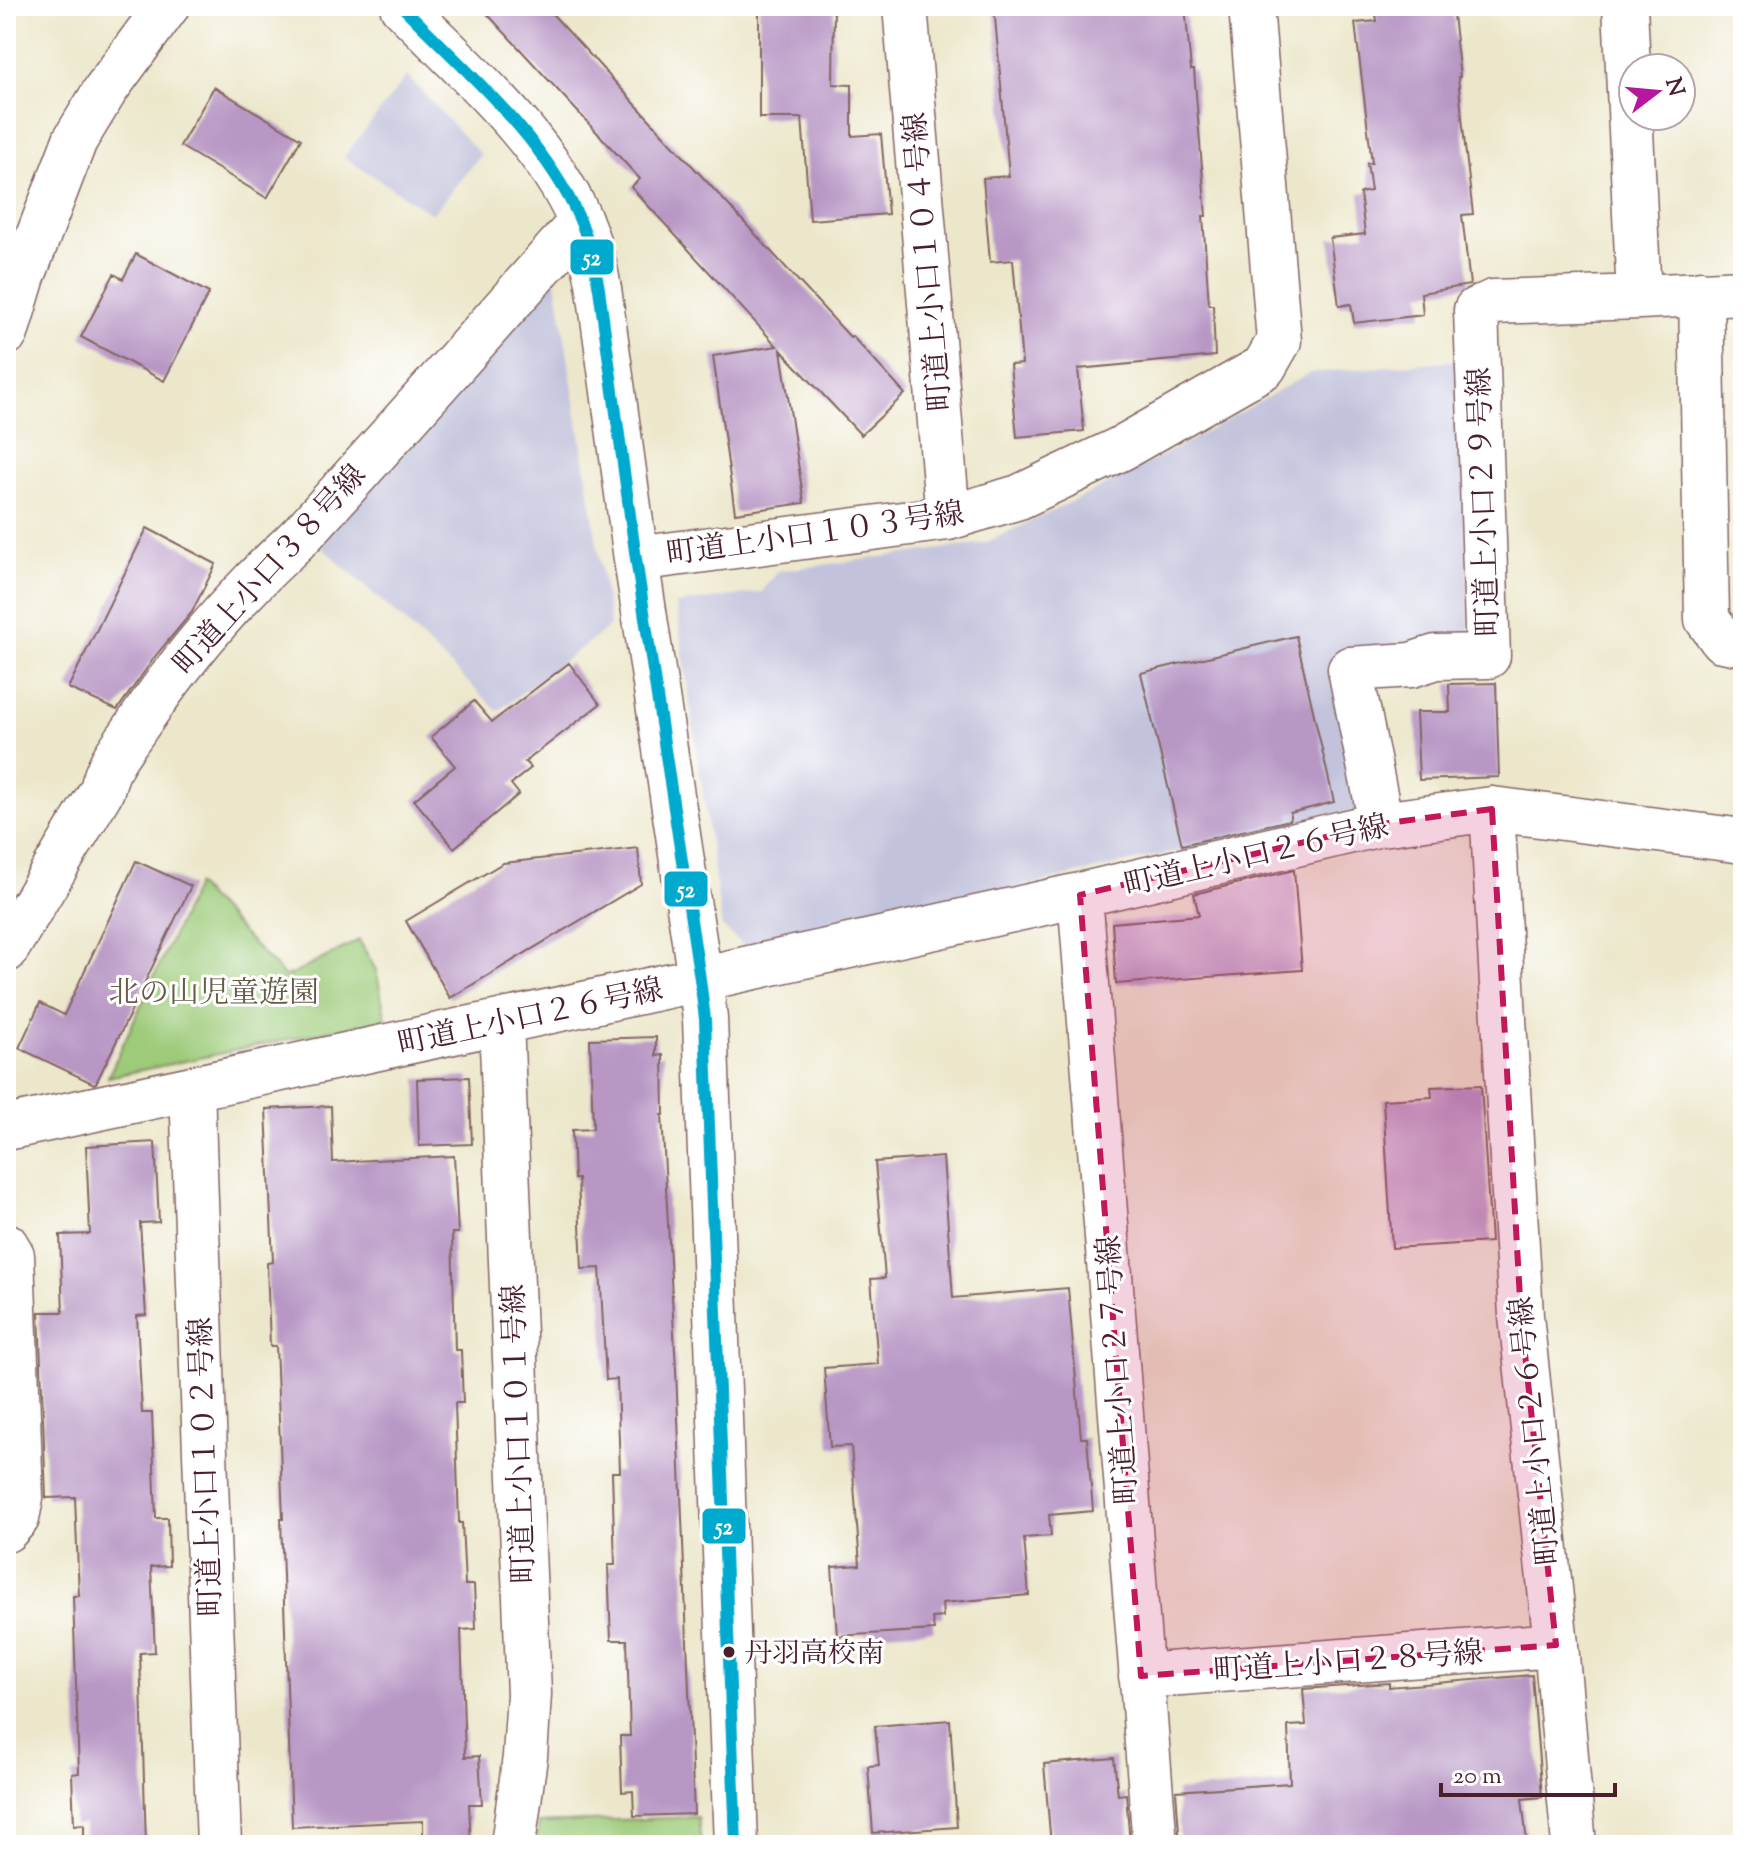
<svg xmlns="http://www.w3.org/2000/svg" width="1749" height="1851" font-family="'Sorts Mill Goudy','Noto Serif JP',serif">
<rect width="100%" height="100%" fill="#fff"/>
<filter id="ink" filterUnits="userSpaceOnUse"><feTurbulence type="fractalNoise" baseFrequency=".0125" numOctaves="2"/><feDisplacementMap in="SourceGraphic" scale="16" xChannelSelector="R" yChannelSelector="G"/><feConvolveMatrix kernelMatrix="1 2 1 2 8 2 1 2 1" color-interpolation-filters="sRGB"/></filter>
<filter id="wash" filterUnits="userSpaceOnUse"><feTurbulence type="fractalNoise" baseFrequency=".006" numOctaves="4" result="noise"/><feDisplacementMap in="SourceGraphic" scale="32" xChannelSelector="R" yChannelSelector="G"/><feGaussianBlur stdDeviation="1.8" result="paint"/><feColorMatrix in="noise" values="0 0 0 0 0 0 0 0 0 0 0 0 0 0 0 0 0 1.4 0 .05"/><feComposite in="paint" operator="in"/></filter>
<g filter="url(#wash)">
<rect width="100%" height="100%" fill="#ece7cb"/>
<path fill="#c2c2dc" d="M407,76L481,155L432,214L344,157Z
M553,261L610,626L498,711L402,619L308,535Z
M1459,360L1470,642L1333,652L1362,809L748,949L722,927L676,604L762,592L778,571L985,543L1098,489L1184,444L1310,373Z"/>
<path fill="#9dcb79" stroke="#747552" stroke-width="2" d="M196,885L285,977L289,974L290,976L359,940L376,970L386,1019L108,1077Z
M698,1817L701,1845H536L539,1823Z"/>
<g id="blocks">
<path fill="#b897c5" d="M480,6H545L850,337L852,336L905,394L861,435L781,350L804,503L735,513L713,356L777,346L631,187L640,179Z
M759,6H834L833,84L852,85V136L881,134L888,214L810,220L802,118H759Z
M994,6H1185L1191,70H1194L1206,216H1203L1209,305H1213L1215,356L1078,369L1084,431L1017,437L1010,365L1022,364L1013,260L990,262L983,178L1009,176Z
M1375,6H1452L1460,77H1458L1465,146L1473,214L1462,215L1470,285L1421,293L1423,315L1354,323L1351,304L1339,306L1330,238L1365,234L1360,193L1371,191L1367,163H1372L1355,23L1377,21Z
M214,87L301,139L267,198L180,146Z
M136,254L209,293L164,381L81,337L114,274L123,279Z
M147,528L216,564L192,612L157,654L117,710L68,688Z
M1296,636L1334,802L1290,813V820L1182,845L1141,673Z
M569,663L600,704L525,762L531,768L511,784L519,794L454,848L414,800L455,766L431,737L474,701L492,722Z
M1496,683L1499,777L1419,780L1416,712H1450L1449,684Z
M638,848L641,884L450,998L406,921L503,863Z
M136,861L191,886L122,1030L96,1083L94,1084L19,1048L40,1003L64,1015Z
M1294,870L1302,970L1116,984L1112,923L1199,915L1194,894Z
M656,1037V1056L663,1055L664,1115H662L676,1370L694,1814L634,1816L633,1791L622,1792L620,1736H630L627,1640H611L608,1565H615L612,1472H620L617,1379L606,1380L600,1268L582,1269L578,1179H574L572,1130L593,1129L590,1039Z
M469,1077L472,1144L419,1146L417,1079Z
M1481,1085L1491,1242L1392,1248L1383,1100L1432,1097L1431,1087Z
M331,1106L333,1162L454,1156L458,1233H452L455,1350H461L463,1403H455L459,1523H462L465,1585H474L476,1629L461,1630L465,1757L479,1756L482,1804H469L471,1845H423V1821L292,1827L281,1519H283L276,1346H270L267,1263L273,1262L266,1109Z
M155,1142L159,1222L140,1223L146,1315L137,1316L142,1413H152L156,1518H168L169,1566L151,1567L155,1652L140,1653L146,1845H84V1824L74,1825L72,1774L79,1773L73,1596H79L75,1497L46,1498L39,1312H63L60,1235L90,1234L86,1146Z
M943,1157L953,1298L1068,1288L1081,1438H1087L1093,1511L1049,1515L1051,1536L1024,1538L1029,1595L942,1603L943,1617L932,1618L934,1630L837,1636L832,1567L860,1565L851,1446L830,1447L824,1368L878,1364L871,1279L885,1278L875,1162Z
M1532,1675L1542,1797L1522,1799L1527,1843L1503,1845H1180L1176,1791L1290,1783L1288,1726L1306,1725L1303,1689L1389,1683V1687Z
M950,1720L957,1827L873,1833L868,1766L879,1765L875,1726Z
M1114,1758L1118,1795L1126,1794L1130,1845H1051L1044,1764Z"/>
</g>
</g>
<g filter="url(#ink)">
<use href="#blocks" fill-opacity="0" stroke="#836563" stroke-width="2"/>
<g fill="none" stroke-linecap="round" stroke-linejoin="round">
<g stroke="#836563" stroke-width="47">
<path id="minor" d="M402,6C464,70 542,135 579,218C589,240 595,265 599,289L636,559L700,979L705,1019L736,1845
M905,6L948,518
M1625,6L1639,297L1743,292
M1701,293L1707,619L1722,640L1743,644
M6,333L23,276L75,140L106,89L167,6
M636,559L948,518L1019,497L1120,449L1264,367L1279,341L1251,6
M1492,809L1743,841
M1381,824L1350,669L1411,665L1436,657L1488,656L1476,310L1493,302L1639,297
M1080,895L1155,1845
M6,950L102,790C109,760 121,750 136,727C171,675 211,625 254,581C271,563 290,547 306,530C399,428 489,325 581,222
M501,1022L529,1694L525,1757L513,1845
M192,1088L219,1845
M6,1128L700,979L1080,895L1381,824L1492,809L1521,1316L1556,1645L1574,1845
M6,1245L12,1255L21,1498L17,1518L6,1530
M1141,1676L1556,1645"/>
</g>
<use href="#minor" stroke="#fff" stroke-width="44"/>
<g stroke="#fff" stroke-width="18">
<path id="bus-1" d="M402,6C464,70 542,135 579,218C589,240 595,265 599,289L636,559L700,979L705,1019L736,1845"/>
</g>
<use href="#bus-1" stroke="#00a9ce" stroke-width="12"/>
</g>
</g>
<path fill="#c2185b" fill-opacity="0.2" stroke="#c2185b" stroke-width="6" stroke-dasharray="16 10" stroke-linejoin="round" d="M1492,809L1521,1316L1556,1645L1141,1676L1080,895L1381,824Z"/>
<circle fill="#4a1f2b" stroke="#fff" stroke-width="3" cx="729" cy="1652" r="7"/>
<g text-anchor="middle" stroke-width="6" stroke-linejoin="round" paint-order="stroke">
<g font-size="28" fill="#4a1f2b" stroke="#fff" text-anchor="start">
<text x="744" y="1662">丹羽高校南</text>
</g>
<g font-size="30" fill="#4a1f2b" stroke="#fff">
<text transform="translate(927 262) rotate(-95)" y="10">町道上小口１０４号線</text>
<text transform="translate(1483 502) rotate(-92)" y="10">町道上小口２９号線</text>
<text transform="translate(815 533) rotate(-8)" y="10">町道上小口１０３号線</text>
<text transform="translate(269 569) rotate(-48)" y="10">町道上小口３８号線</text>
<text transform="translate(1256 855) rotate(-13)" y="10">町道上小口２６号線</text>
<text transform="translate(530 1016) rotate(-12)" y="10">町道上小口２６号線</text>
<text transform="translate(1117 1370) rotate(-94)" y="10">町道上小口２７号線</text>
<text transform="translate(1534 1431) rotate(-96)" y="10">町道上小口２６号線</text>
<text transform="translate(518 1434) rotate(-92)" y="10">町道上小口１０１号線</text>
<text transform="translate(205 1467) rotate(-92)" y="10">町道上小口１０２号線</text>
<text transform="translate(1348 1661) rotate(-4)" y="10">町道上小口２８号線</text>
</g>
<g font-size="30" fill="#675b46" stroke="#fff">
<text x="214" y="1002">北の山児童遊園</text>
</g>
</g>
<g stroke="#fff" stroke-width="3">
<rect x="569" y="238" width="46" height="38" rx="8" fill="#00a9ce"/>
<rect x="663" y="870" width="46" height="38" rx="8" fill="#00a9ce"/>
<rect x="701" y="1507" width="46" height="38" rx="8" fill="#00a9ce"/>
</g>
<g font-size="22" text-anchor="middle" font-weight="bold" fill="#fff">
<text x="592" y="265">52</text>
<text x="686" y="897">52</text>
<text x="724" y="1534">52</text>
</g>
<rect width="1749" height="1851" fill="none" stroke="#fff" stroke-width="32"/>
<g transform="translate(1657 92) rotate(74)"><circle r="38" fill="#ffffff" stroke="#b7a5aa" stroke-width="2"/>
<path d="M0-6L14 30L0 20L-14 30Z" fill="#b5179e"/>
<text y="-12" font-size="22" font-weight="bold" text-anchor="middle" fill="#4a1f2b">N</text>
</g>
<path d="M1441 1783v12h174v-12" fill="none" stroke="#4a1f2b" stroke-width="4"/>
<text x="1453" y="1783" font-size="24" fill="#4a1f2b" stroke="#ffffff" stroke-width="6" paint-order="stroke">20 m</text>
</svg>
